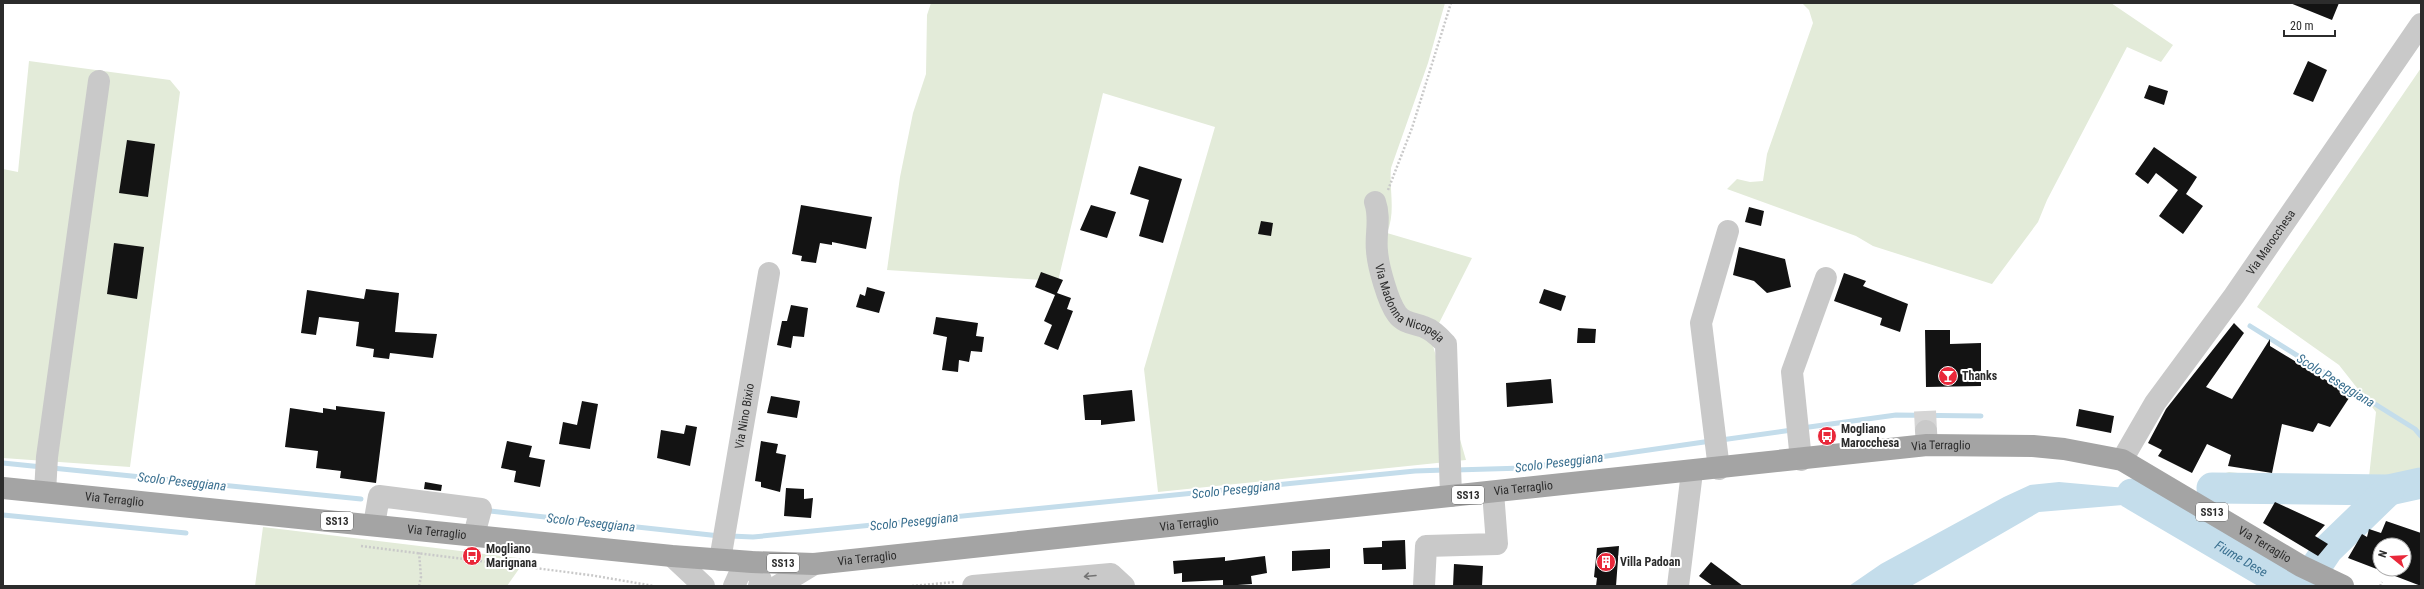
<svg xmlns="http://www.w3.org/2000/svg" width="2424" height="589" font-family="'Roboto Condensed',sans-serif">
<rect width="100%" height="100%" fill="#fff"/>
<path fill="#e3ebd9" d="M931,3H1445L1428,63L1391,168C1389,191 1396,211 1387,233L1472,258L1431,339L1466,460L1158,492L1144,369L1215,127L1103,93L1058,281L887,270L900,177L913,113L926,74L927,15Z
M1802,3H2111L2173,45L2161,62L2127,47L2047,200L2038,222L1992,284L1873,246L1856,236L1727,189L1737,179L1750,182L1763,181L1767,154L1813,23L1809,10Z
M29,61L170,80L180,92L130,467L3,458V169L18,172Z
M2421,68V473L2382,482L2273,484L2212,477L2229,472L2274,477H2369L2376,412L2339,365L2257,307Z
M263,527L526,559L507,586H255Z"/>
<path fill="#c4ddeb" d="M2059,482L2137,489L2174,509L2135,504L2039,512L1911,586H1849L1881,564L2004,497L2030,485Z"/>
<g fill="none" stroke-linecap="round" stroke-linejoin="round">
<path stroke="#c4ddeb" stroke-width="5" d="M2250,326L2415,429L2421,436
M1802,428L1896,415L1981,416
M1721,440L1792,430
M3,463L42,467
M52,468L361,499
M1455,470L1524,468L1711,441
M490,511L720,536
M3,515L186,533
M730,536L753,537L1415,471L1445,470"/>
<g stroke="#c4ddeb" stroke-width="31">
<path d="M2212,488L2389,490L2421,483"/>
<path id="s1" d="M2132,494L2287,585L2303,586L2328,549L2389,490"/>
</g>
</g>
<path fill="#131313" fill-rule="evenodd" d="M2290,3H2339L2332,20Z
M2308,61L2327,70L2313,102L2293,94Z
M2149,85L2168,91L2164,105L2144,98Z
M127,140L155,144L148,197L119,193Z
M2154,147L2197,177L2186,194L2203,206L2183,234L2159,216L2178,190L2156,173L2148,184L2135,174Z
M1139,166L1182,179L1163,243L1139,236L1149,200L1130,194Z
M801,205L872,217L866,249L832,242V245L820,243L816,263L801,261L802,256L792,254Z
M1091,205L1116,212L1107,238L1080,230Z
M1749,207L1764,211L1761,226L1745,222Z
M1261,221L1273,223L1271,236L1258,234Z
M114,243L144,247L137,299L107,294Z
M1739,247L1785,259L1791,287L1767,293L1754,281L1733,275Z
M1041,272L1063,280L1057,293L1071,298L1067,309L1073,311L1058,350L1044,344L1052,325L1044,321L1055,295L1035,287Z
M1844,273L1866,281L1863,286L1908,304L1900,332L1880,325L1882,318L1834,301Z
M867,287L885,292L879,313L856,307L860,294L865,296Z
M366,289L399,293L395,332L437,334L433,358L390,353L389,359L373,357L374,349L356,346L359,322L319,317L316,335L301,333L307,290L364,299Z
M1544,289L1566,296L1561,311L1539,303Z
M791,305L808,308L804,337L793,336L791,348L777,345L782,321H787Z
M936,317L978,323L976,336L984,337L982,352L971,351L969,362L959,360L958,372L942,370L947,337L933,334Z
M2234,323L2244,333L2206,387L2232,399L2270,339V346L2351,395L2330,427L2318,423L2313,432L2282,424L2272,473L2228,466L2231,455L2207,444L2192,473L2158,456L2162,450L2148,443L2166,409Z
M1578,328L1596,329L1595,343H1577Z
M1925,330H1950V344L1981,343V386L1926,387Z
M1551,379L1553,403L1507,407L1506,383Z
M1132,390L1135,421L1101,425V420H1085L1083,395Z
M771,396L800,401L797,418L767,413Z
M582,401L598,404L590,449L559,444L563,422L577,425Z
M336,406L385,412L376,483L340,478L341,471L316,468L318,451L285,447L290,408L323,413V408L336,410Z
M2079,409L2114,416L2111,433L2076,426Z
M686,425L697,427L690,466L657,458L661,430L684,434Z
M507,441L532,446L529,457L545,460L540,487L514,482L516,471L501,468Z
M761,441L778,444L776,453L786,455L780,492L761,487V482L755,481Z
M425,482L442,485L441,491L424,489Z
M786,488L804,489V499L813,498L811,518L784,516Z
M2275,502L2325,525L2315,536L2328,544L2318,556L2263,523Z
M2386,521L2421,533V586L2348,558L2362,534L2367,537L2369,529L2381,533ZM2380,545H2404V569H2380Z
M1405,540L1406,569L1382,570V564H1364L1363,548L1382,547V541Z
M1619,546L1616,586H1596L1597,578L1594,577L1597,548Z
M1330,549V568L1292,571V551Z
M1265,556L1267,573L1251,576L1252,584L1223,586V580L1182,582V573L1174,574L1173,561L1225,557V561Z
M1711,562L1743,586H1713L1699,576Z
M1454,564L1483,566L1482,586H1453Z"/>
<g fill="none" stroke-linecap="round" stroke-linejoin="round">
<path stroke="#d5d5d5" stroke-width="22" stroke-dasharray="22 11" stroke-linecap="butt" d="M1925,411L1926,431"/>
<path stroke="#c9c9c9" stroke-width="2.5" stroke-dasharray="2 2" stroke-linecap="butt" d="M1388,190L1412,128L1451,3
M361,546L590,575L654,586
M419,586L421,577L419,552
M912,586L955,582
M2380,586L2382,582"/>
<g stroke="#c9c9c9" stroke-width="22">
<path id="s2" d="M1375,202C1381,219 1375,234 1377,251C1378,266 1388,302 1397,314C1404,324 1415,323 1424,327C1433,330 1439,337 1446,344L1451,496"/>
<path d="M1926,431L1927,445"/>
<path d="M1801,460L1792,372L1826,278"/>
<path id="s3" d="M2122,460L2155,403L2234,296L2421,24"/>
<path d="M1719,469L1701,323L1728,231"/>
<path d="M45,492L47,457L99,81"/>
<path d="M374,525L379,496L481,509L474,535"/>
<path d="M672,556L704,586"/>
<path id="s4" d="M720,560L769,273"/>
<path d="M734,586L739,575L752,562L761,580L759,586"/>
<path d="M778,586L814,564"/>
<path d="M973,586L1111,574L1124,586"/>
<path d="M1424,586L1426,546L1497,544L1493,492"/>
<path d="M1678,586L1692,472"/>
</g>
<path stroke="#a4a4a4" stroke-width="22" id="s5" d="M3,488L672,556L752,562L814,564L1927,445L2033,446L2064,449L2122,460L2301,566L2343,586"/>
</g>
<defs><path id="oneway-shaft" d="M-6 0H5M1.5-3L5.5 0L1.5 3" fill="none" stroke-width="1.6" stroke-linecap="round" stroke-linejoin="round"/></defs>
<use stroke="#737373" href="#oneway-shaft" transform="translate(1090 576) rotate(175)"/>
<defs>
<g id="bar-disc" transform="scale(1)"><circle r="9.5" fill="#e9283a" stroke="#fff"/><path d="M-6-5H6L.8 .8V4.5H3.5V6h-7V4.5H-.8V.8Z" fill="#fff"/></g>
<g id="bus-disc" transform="scale(1)"><circle r="9.5" fill="#e9283a" stroke="#fff"/><path d="M-5-6H5V4H4V6H2V4H-2V6H-4V4H-5ZM-3.5-4V0h7V-4ZM-3.5 1.2v1.5H-2V1.2ZM2 1.2v1.5H3.5V1.2Z" fill="#fff"/></g>
<g id="building-disc" transform="scale(1)"><circle r="9.5" fill="#e9283a" stroke="#fff"/><path d="M-4-6H4V6H1V3H-1V6H-4ZM-2.5-4.3h1.7v1.8h-1.7ZM.8-4.3h1.7v1.8H.8ZM-2.5-1h1.7V.8h-1.7ZM.8-1h1.7V.8H.8Z" fill="#fff"/></g>
</defs>
<g fill-rule="evenodd">
<use href="#bar-disc" x="1948" y="376"/>
<use href="#bus-disc" x="1827" y="436"/>
<use href="#bus-disc" x="472" y="556"/>
<use href="#building-disc" x="1606" y="562"/>
</g>
<g text-anchor="middle" stroke-width="4" stroke-linejoin="round" paint-order="stroke">
<g fill="#fff" stroke="#6b6b6b" stroke-width="1">
<rect x="1452" y="486" width="32" height="18" rx="3"/>
<rect x="2196" y="503" width="32" height="18" rx="3"/>
<rect x="321" y="512" width="32" height="18" rx="3"/>
<rect x="767" y="554" width="32" height="18" rx="3"/>
</g>
<g font-size="11" font-weight="bold" fill="#2c2c2c">
<text x="1468" y="499">SS13</text>
<text x="2212" y="516">SS13</text>
<text x="337" y="525">SS13</text>
<text x="783" y="567">SS13</text>
</g>
<g font-size="12" fill="#2c2c2c" stroke="#fff">
<text dy="4" stroke="none"><textPath href="#s3" startOffset="264">Via Marocchesa</textPath></text>
<text dy="4" stroke="none"><textPath href="#s2" startOffset="116">Via Madonna Nicopeja</textPath></text>
<text dy="4" stroke="none"><textPath href="#s4" startOffset="146">Via Nino Bixio</textPath></text>
<text dy="4" stroke="none"><textPath href="#s5" startOffset="1948">Via Terraglio</textPath></text>
<text dy="4" stroke="none"><textPath href="#s5" startOffset="1528">Via Terraglio</textPath></text>
<text dy="4" stroke="none"><textPath href="#s5" startOffset="112">Via Terraglio</textPath></text>
<text dy="4" stroke="none"><textPath href="#s5" startOffset="1192">Via Terraglio</textPath></text>
<text dy="4" stroke="none"><textPath href="#s5" startOffset="436">Via Terraglio</textPath></text>
<text dy="4" stroke="none"><textPath href="#s5" startOffset="2296">Via Terraglio</textPath></text>
<text dy="4" stroke="none"><textPath href="#s5" startOffset="868">Via Terraglio</textPath></text>
</g>
<g font-size="12" font-weight="bold" fill="#2c2c2c" stroke="#fff" text-anchor="start">
<text x="1962" y="380">Thanks</text>
<text x="1841" y="433">Mogliano<tspan x="1841" dy="14">Marocchesa</tspan></text>
<text x="486" y="553">Mogliano<tspan x="486" dy="14">Marignana</tspan></text>
<text x="1620" y="566">Villa Padoan</text>
</g>
<g font-size="13" font-style="italic" fill="#396f8f" stroke="#fff">
<text transform="translate(2336 380) rotate(32)" y="5">Scolo Peseggiana</text>
<text transform="translate(1559 462) rotate(-7)" y="5">Scolo Peseggiana</text>
<text transform="translate(182 481) rotate(6)" y="5">Scolo Peseggiana</text>
<text transform="translate(1236 489) rotate(-6)" y="5">Scolo Peseggiana</text>
<text transform="translate(914 521) rotate(-6)" y="5">Scolo Peseggiana</text>
<text transform="translate(591 522) rotate(6)" y="5">Scolo Peseggiana</text>
<text dy="5" stroke="none"><textPath href="#s1" startOffset="127">Fiume Dese</textPath></text>
</g>
</g>
<rect width="2424" height="589" fill="none" stroke="#2c2c2c" stroke-width="8"/>
<g transform="translate(2392 557) rotate(288)"><circle r="19" fill="#ffffff" stroke="#ababab"/>
<path d="M0-3L7 15L0 10L-7 15Z" fill="#e9283a"/>
<text y="-6" font-size="11" font-weight="bold" text-anchor="middle" fill="#2c2c2c">N</text>
</g>
<path d="M2284 30v6h51v-6" fill="none" stroke="#2c2c2c" stroke-width="2"/>
<text x="2290" y="30" font-size="12" fill="#2c2c2c" stroke="#ffffff" stroke-width="3" paint-order="stroke">20 m</text>
</svg>
